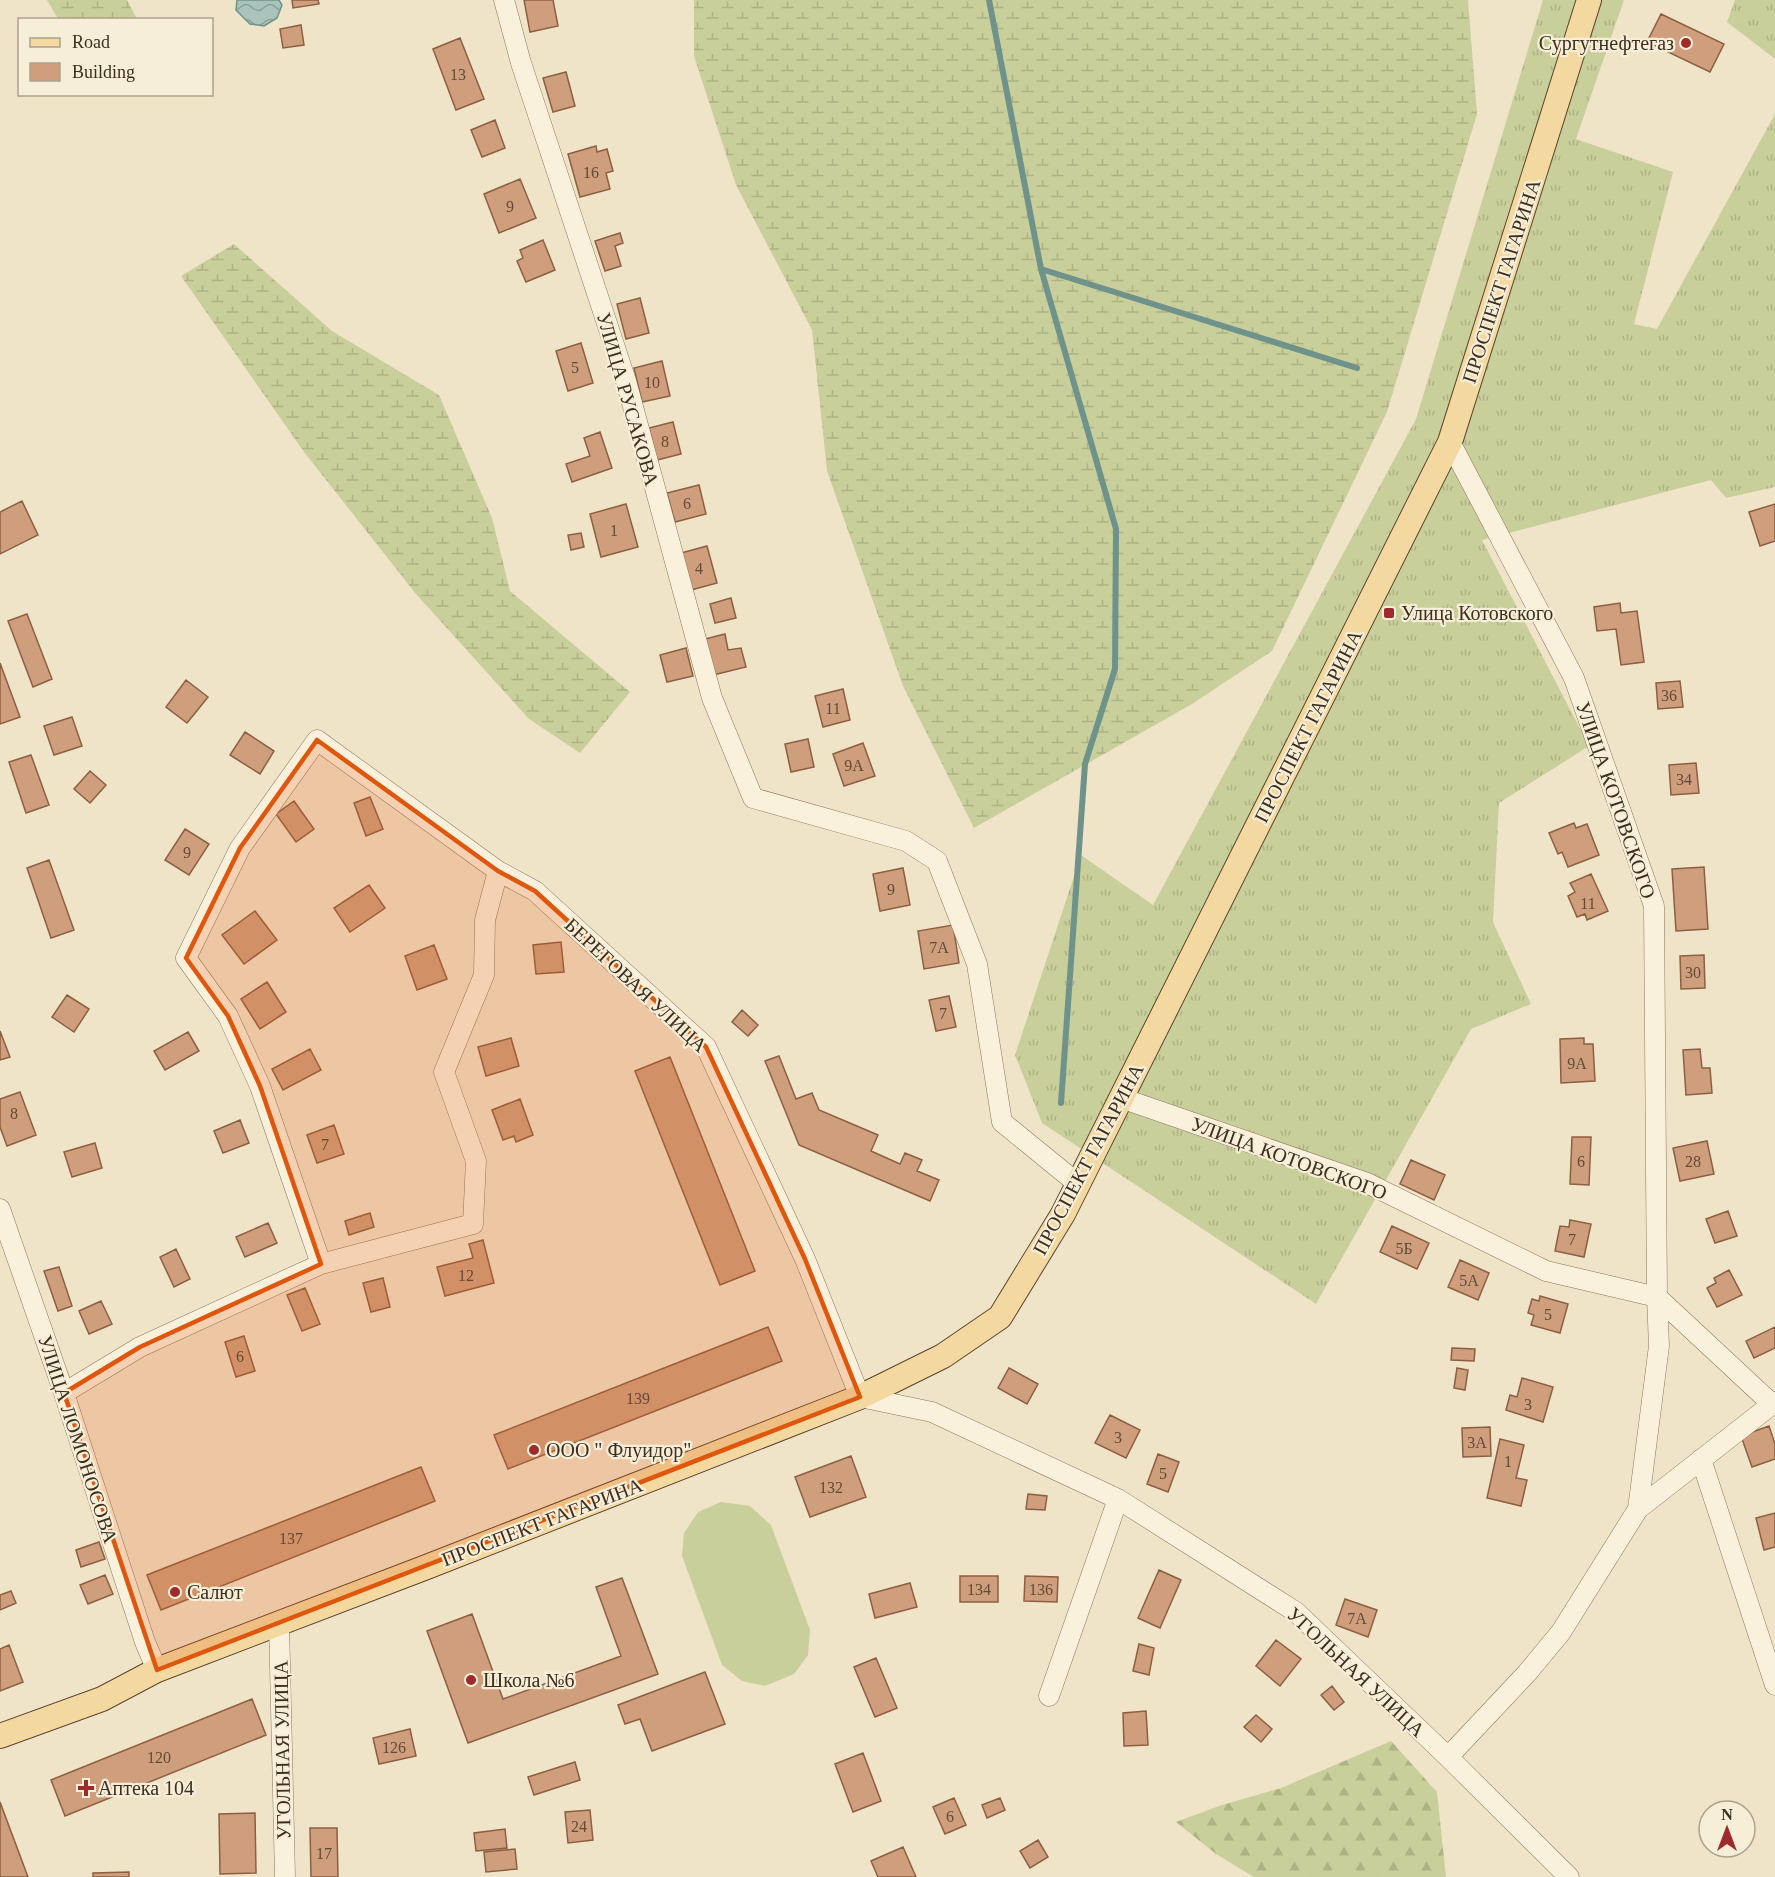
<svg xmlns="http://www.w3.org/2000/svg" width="1775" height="1877" font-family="'Times New Roman',serif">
<defs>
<pattern id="grass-tufts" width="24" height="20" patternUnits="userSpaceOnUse" patternTransform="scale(1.5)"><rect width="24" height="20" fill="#c9cf9b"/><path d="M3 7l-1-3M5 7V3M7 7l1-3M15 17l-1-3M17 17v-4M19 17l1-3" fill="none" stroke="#aeb285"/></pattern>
<pattern id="forest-firs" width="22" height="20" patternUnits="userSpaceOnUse" patternTransform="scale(1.5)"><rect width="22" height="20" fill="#c9cf9b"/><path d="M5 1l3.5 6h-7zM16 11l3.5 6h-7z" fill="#aeb285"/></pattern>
<pattern id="wetland-marsh" width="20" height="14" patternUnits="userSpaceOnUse" patternTransform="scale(1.5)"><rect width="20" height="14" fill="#c9cf9b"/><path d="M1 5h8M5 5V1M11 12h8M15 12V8" fill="none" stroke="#aeb285"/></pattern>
<pattern id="water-waves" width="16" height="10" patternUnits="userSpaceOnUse" patternTransform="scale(1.5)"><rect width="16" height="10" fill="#a9c4bc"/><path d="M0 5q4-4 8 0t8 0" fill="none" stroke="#8ba098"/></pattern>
</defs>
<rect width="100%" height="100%" fill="#f0e4c8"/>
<path fill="url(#grass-tufts)" d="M1543,0H1624L1576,139L1673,172L1634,324L1657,329L1775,114V487L1726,498L1711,480L1482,540L1589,746L1499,803L1493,922L1531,1004L1471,1029L1316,1304L1042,1123L1015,1055L1081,855L1153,905L1416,419Z
M1735,0H1775V59L1727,22Z"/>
<path fill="url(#forest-firs)" d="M1391,1741L1437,1792L1446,1877H1254L1216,1854L1176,1822L1219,1806L1281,1788Z"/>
<path fill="url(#wetland-marsh)" d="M47,0H127L137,19H58Z
M694,0H1468L1477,114L1387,412L1272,651L1192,704L974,828L903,686L827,471L812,330L736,185L694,56Z
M234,244L332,331L439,395L492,518L510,591L630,692L580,753L529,719L416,594L304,452L181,276Z"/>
<path fill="#c9cf9b" d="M721,1502L750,1506L771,1525L810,1630L808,1655L794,1674L765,1686L742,1681L722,1665L682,1556L684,1533L698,1512Z"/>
<path fill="url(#water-waves)" stroke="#6f938a" stroke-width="1.5" d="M237,0H279L282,5L277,18L264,26L250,24L236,10Z"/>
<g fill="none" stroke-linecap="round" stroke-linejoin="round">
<path stroke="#6f938a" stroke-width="6" d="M989,0L1041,269L1116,529L1115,669L1085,764L1061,1103
M1041,269L1357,368"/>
</g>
<path fill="#cf9f7d" stroke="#8d5f41" stroke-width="1.5" d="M292,0H318L319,4L293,8Z
M524,0H553L558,26L530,32Z
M1661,14L1724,44L1710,72L1647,42Z
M301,25L304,45L283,48L280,29Z
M460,38L484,99L456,110L433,49Z
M566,72L575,106L553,112L543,78Z
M495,120L505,148L482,157L471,130Z
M596,146L597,152L607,149L613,171L606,173L610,189L580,197L568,154Z
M520,179L536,218L499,233L484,194Z
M620,233L623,243L615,246L621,266L605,271L595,241Z
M543,240L555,270L526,282L517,261L523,258L520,250Z
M640,298L649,333L626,339L617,304Z
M581,343L593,383L568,391L556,351Z
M662,361L670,396L642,402L634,368Z
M673,422L681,454L657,460L649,428Z
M600,432L612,468L572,482L566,464L590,456L584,438Z
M699,485L706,514L675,522L667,493Z
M22,501L38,535L0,554V512Z
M626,504L638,547L601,557L590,514Z
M1775,504V541L1760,546L1749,512Z
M581,533L584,547L571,550L568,535Z
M707,546L717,583L691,590L681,553Z
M731,598L736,618L715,623L710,604Z
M1620,603L1621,613L1637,611L1644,662L1621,665L1616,629L1597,631L1594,607Z
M27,614L52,679L33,687L8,621Z
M725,634L728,650L741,648L746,667L713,675L705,639Z
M686,648L693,676L667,682L660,655Z
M0,663L20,717L0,724Z
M186,680L208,697L187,723L166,707Z
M1680,681L1683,707L1658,709L1656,683Z
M843,689L850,720L823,727L815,696Z
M72,717L82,746L54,755L44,726Z
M245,732L274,751L260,774L230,755Z
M808,739L814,767L791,772L785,744Z
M863,743L875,776L844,786L833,754Z
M31,755L49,805L26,813L9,762Z
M1696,763L1699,793L1671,795L1669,765Z
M90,771L106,785L90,803L74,789Z
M370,797L383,829L366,836L354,803Z
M294,801L314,829L296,842L276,814Z
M1574,823L1576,828L1587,824L1599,855L1568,867L1562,852L1558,854L1549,833Z
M185,829L209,844L189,875L165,860Z
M49,860L74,930L51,938L27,868Z
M1704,867L1708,929L1676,931L1672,869Z
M903,868L910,905L880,911L873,874Z
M1591,874L1608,911L1587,920L1585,914L1577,917L1568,896L1575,892L1570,883Z
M369,885L385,908L350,932L334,908Z
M255,911L277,940L244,964L222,935Z
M953,925L959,963L924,969L918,931Z
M561,942L564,972L536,974L533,945Z
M434,945L447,979L417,990L405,956Z
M1704,955L1705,988L1681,989L1680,956Z
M267,982L286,1012L260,1029L241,999Z
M67,995L89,1009L74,1032L52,1017Z
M949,996L956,1027L936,1031L929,1000Z
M742,1010L758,1025L748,1036L732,1022Z
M0,1031L10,1057L0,1060Z
M188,1032L199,1051L165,1070L154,1051Z
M511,1038L519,1066L486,1076L478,1047Z
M1584,1038V1044H1593L1595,1081L1561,1083L1560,1039Z
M310,1049L321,1070L283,1090L272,1069Z
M1700,1049L1702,1068H1710L1712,1093L1686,1095L1683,1050Z
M779,1056L796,1099L812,1093L819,1110L878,1135L871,1151L900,1164L905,1153L922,1160L917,1171L939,1180L930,1201L799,1145L765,1061Z
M670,1057L755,1271L720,1285L635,1071Z
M20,1092L36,1135L7,1146L0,1127V1099Z
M520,1099L533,1135L516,1142L514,1136L503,1140L492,1110Z
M240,1120L249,1143L223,1153L214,1131Z
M334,1125L344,1154L317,1163L307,1135Z
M1572,1137H1591L1589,1185L1570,1184Z
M1707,1141L1714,1174L1680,1181L1673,1148Z
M95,1143L102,1168L72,1177L64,1152Z
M1411,1160L1445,1175L1434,1200L1400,1184Z
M1728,1211L1737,1236L1715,1243L1706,1219Z
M370,1213L374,1227L349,1235L345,1221Z
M1570,1220L1591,1224L1584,1257L1555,1251L1560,1226L1569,1227Z
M268,1223L277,1243L245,1257L236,1237Z
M1392,1226L1429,1243L1417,1269L1380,1252Z
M483,1240L494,1283L445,1296L437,1267L473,1258L469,1244Z
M176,1249L190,1279L174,1287L160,1257Z
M1460,1260L1489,1273L1478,1300L1448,1287Z
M59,1267L72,1306L58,1311L44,1271Z
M1729,1270L1742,1295L1717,1307L1707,1288L1716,1283L1714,1278Z
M383,1278L390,1307L371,1312L363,1283Z
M305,1288L320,1324L302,1331L287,1295Z
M1540,1296L1568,1304L1560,1333L1531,1325L1534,1315L1528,1313L1532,1299L1539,1301Z
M101,1301L112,1324L89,1334L79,1311Z
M768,1327L782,1361L508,1469L494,1435Z
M1775,1327V1348L1754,1358L1746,1341Z
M244,1336L255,1371L236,1377L225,1342Z
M1452,1348L1475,1349L1474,1361L1451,1360Z
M1009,1368L1038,1384L1027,1404L998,1388Z
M1457,1368L1468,1370L1465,1390L1454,1388Z
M1522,1378L1553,1387L1543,1422L1506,1410L1510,1395L1517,1397Z
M1110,1415L1140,1430L1126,1458L1095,1443Z
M1769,1426L1775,1444V1459L1752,1467L1741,1436Z
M1490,1427L1491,1456L1463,1457L1462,1428Z
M1500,1439L1524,1445L1516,1478L1527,1480L1521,1506L1487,1498Z
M1158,1454L1179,1462L1168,1492L1147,1484Z
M851,1456L866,1497L810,1517L795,1477Z
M421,1467L435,1501L161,1610L147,1575Z
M1028,1494L1047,1496L1045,1510L1026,1509Z
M1775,1513V1547L1764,1550L1756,1518Z
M99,1542L105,1559L81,1567L76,1550Z
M1159,1570L1181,1580L1160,1628L1138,1618Z
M105,1575L113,1594L88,1604L80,1585Z
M960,1576H998V1602H960Z
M1025,1576L1058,1577L1057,1602L1024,1601Z
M622,1578L658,1674L468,1743L427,1631L472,1614L503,1699L621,1656L596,1587Z
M910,1583L917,1607L875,1618L869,1594Z
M11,1591L16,1603L0,1610V1595Z
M1345,1599L1377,1610L1368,1637L1336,1625Z
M1276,1640L1301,1659L1280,1686L1256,1666Z
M1139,1644L1154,1648L1149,1675L1133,1671Z
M9,1645L23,1682L0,1691V1649Z
M876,1658L897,1708L875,1717L854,1667Z
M705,1672L725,1724L652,1751L640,1719L625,1724L618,1705Z
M1332,1686L1344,1702L1334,1710L1321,1695Z
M252,1699L266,1735L65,1816L51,1780Z
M1146,1711L1148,1745L1124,1746L1123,1713Z
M1256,1715L1272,1729L1261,1742L1244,1727Z
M410,1729L416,1756L379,1764L373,1738Z
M863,1753L881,1801L853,1812L835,1764Z
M575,1762L580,1780L534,1795L528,1777Z
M954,1798L966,1825L945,1834L933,1807Z
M1000,1798L1005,1810L987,1818L982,1805Z
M0,1802L28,1877H0Z
M590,1810L593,1840L568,1843L565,1812Z
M255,1813L256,1873L220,1874L219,1814Z
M310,1828H337L338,1877H311Z
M505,1829L507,1848L476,1851L474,1833Z
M1038,1840L1048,1857L1030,1868L1020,1851Z
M903,1847L916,1877H878L871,1861Z
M515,1849L517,1869L486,1872L484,1852Z
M129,1872V1877H93V1873Z"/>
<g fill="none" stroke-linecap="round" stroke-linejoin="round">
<g stroke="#8d765c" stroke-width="21">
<path id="minor" d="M504,0L521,63L626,381L712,698L753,798L906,841L937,861L977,964L1002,1122L1078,1184
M1121,1098L1367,1183L1546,1271L1657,1297L1772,1404
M0,1209L64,1393L145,1642L157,1670
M321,1264L260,1086L228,1016L186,958L240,848L317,740L498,871L535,891L706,1047L805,1259L860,1397L932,1412L1118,1499L1296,1612L1448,1757L1569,1877
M64,1393L140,1347L321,1264L473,1224L476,1161L444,1072L484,975L485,920L498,871
M1701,1459L1775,1685
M1638,1509L1775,1402
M279,1623L285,1877
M1049,1696L1118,1499
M1448,1757L1527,1673L1561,1632L1638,1509L1659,1346L1657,1297L1654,906L1574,678L1450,442"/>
</g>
<g stroke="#5b4430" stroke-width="26">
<path id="major" d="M0,1736L102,1699L157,1670L424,1568L860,1397L943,1356L1000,1317L1063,1214L1450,442L1589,0"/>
</g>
<use href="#minor" stroke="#faf1dc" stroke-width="20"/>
<use href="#major" stroke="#f3d9a0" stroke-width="24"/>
</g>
<path fill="#df570d" fill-opacity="0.2" stroke="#df570d" stroke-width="4.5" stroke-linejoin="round" d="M317,740L498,871L535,891L706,1047L805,1259L860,1397L157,1670L64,1393L140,1347L321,1264L260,1086L228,1016L186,958L240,848Z"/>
<g fill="#9e2a2b" stroke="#f7eed8" stroke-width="2">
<circle cx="1686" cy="43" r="6"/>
<rect x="1383" y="607" width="12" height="12" rx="3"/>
<circle cx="534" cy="1450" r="6"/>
<circle cx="175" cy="1592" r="6"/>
<circle cx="471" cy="1680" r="6"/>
<path d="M83 1779h6v6h6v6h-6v6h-6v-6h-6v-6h6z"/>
</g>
<g text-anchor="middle" stroke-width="4.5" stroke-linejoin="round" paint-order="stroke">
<g font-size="16" fill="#624a37">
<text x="458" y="80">13</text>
<text x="591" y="178">16</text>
<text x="510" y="212">9</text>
<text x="575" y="373">5</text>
<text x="652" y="388">10</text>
<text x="665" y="447">8</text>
<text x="687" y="509">6</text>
<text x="614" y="536">1</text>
<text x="699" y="574">4</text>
<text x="1669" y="701">36</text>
<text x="833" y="714">11</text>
<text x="854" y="771">9А</text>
<text x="1684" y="785">34</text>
<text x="187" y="858">9</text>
<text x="891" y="895">9</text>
<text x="1588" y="909">11</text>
<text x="939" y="953">7А</text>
<text x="1693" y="978">30</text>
<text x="943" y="1019">7</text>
<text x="1577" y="1069">9А</text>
<text x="14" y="1119">8</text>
<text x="325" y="1150">7</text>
<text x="1581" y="1167">6</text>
<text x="1693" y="1167">28</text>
<text x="1572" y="1245">7</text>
<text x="1404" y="1254">5Б</text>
<text x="466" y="1281">12</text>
<text x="1469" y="1286">5А</text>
<text x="1548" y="1320">5</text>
<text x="240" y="1362">6</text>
<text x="638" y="1404">139</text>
<text x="1528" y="1410">3</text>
<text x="1118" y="1443">3</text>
<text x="1477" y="1448">3А</text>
<text x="1508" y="1467">1</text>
<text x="1163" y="1479">5</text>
<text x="831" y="1493">132</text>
<text x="291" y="1544">137</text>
<text x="979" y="1595">134</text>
<text x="1041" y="1595">136</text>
<text x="1357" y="1624">7А</text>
<text x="394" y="1753">126</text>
<text x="159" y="1763">120</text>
<text x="950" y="1822">6</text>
<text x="579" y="1832">24</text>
<text x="324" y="1859">17</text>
</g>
<g font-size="20" fill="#3d2e20" stroke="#f7eed8" text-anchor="start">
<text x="1674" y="50" text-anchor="end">Сургутнефтегаз</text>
<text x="1401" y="620">Улица Котовского</text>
<text x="546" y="1457">ООО " Флуидор"</text>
<text x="187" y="1599">Салют</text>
<text x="483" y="1687">Школа №6</text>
<text x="98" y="1795">Аптека 104</text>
</g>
<g font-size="20" fill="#3d2e20" stroke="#f7eed8">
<text transform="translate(1501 281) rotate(-72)" y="7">ПРОСПЕКТ ГАГАРИНА</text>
<text transform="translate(628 399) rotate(74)" y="7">УЛИЦА РУСАКОВА</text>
<text transform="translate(1308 726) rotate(-63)" y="7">ПРОСПЕКТ ГАГАРИНА</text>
<text transform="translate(1616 800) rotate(71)" y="7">УЛИЦА КОТОВСКОГО</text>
<text transform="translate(636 985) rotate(43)" y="7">БЕРЕГОВАЯ УЛИЦА</text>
<text transform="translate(1289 1158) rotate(20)" y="7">УЛИЦА КОТОВСКОГО</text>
<text transform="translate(1088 1159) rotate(-62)" y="7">ПРОСПЕКТ ГАГАРИНА</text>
<text transform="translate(78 1439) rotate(72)" y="7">УЛИЦА ЛОМОНОСОВА</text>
<text transform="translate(542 1522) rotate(-21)" y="7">ПРОСПЕКТ ГАГАРИНА</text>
<text transform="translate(1356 1672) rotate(43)" y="7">УГОЛЬНАЯ УЛИЦА</text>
<text transform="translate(282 1750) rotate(-91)" y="7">УГОЛЬНАЯ УЛИЦА</text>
</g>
</g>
<rect x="18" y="18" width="195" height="78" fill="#f7eed8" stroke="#ada18e" stroke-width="1.5"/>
<rect x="30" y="38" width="30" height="9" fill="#f3d9a0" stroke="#ada18e" stroke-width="1.5"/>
<text x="72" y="48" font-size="18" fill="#3d2e20">Road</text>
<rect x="30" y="63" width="30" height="18" fill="#cf9f7d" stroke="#ada18e" stroke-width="1.5"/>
<text x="72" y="78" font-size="18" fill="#3d2e20">Building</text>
<g transform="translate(1727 1829)"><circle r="28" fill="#f7eed8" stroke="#ada18e" stroke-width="1.5"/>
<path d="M0-4.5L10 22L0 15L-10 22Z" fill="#9e2a2b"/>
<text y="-9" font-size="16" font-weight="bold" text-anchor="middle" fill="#3d2e20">N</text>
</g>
</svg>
